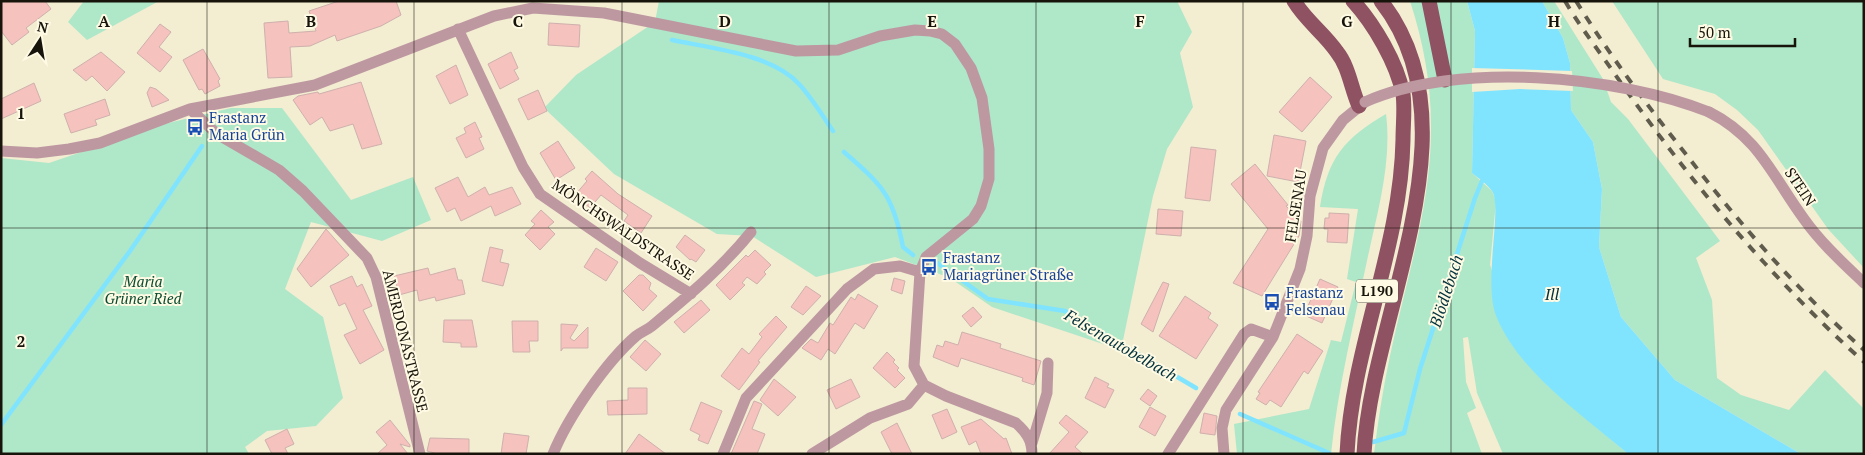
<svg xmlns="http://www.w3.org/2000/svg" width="1865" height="455" font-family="'PT Serif',serif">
<rect width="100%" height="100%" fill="#f3edd1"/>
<path fill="#afe7c9" d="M84,1H159L87,40L68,22Z
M659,1H1177L1192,32L1180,53L1193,107L1167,149L1153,196L1121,350L992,307L950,278L895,257L816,277L752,236L717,234L614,174L544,108L576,75L655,22Z
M1410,1H1467L1475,31L1472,173L1492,191L1496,201L1490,265L1523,358L1548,386L1628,454H1503L1477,393L1468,337L1463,338L1466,382L1476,408L1467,413L1482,454H1374C1378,421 1383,388 1390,356C1406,280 1432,203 1431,125C1431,82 1423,41 1410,1Z
M1542,1H1554L1603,79L1611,102L1628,119L1720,241L1696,258L1712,300L1717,378L1741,395L1789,410L1825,370L1864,409V454H1801L1675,380L1621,317L1599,247L1602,189L1593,142L1571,110L1570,63L1563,38Z
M1612,1H1864V268L1828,229L1758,130L1737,110L1715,94L1663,79Z
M231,108H282L351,200L413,177L431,220L382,241L311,222L285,289L323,317L343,398L316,426L267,431L245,447L249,454H1V158L49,163L164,124Z
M1386,114C1392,161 1378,210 1368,256C1354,322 1338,387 1331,454H1237L1234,424L1309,409L1331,340L1341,342L1356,282L1347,279L1358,209L1320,207C1328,157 1344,139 1386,114Z"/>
<path fill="#81e4fe" d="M1467,1H1542L1563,38L1570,63L1571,110L1593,142L1602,189L1599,247L1621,317L1675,380L1801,454H1628C1584,416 1520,373 1497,318C1482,285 1503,207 1492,191C1487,184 1478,178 1472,173L1475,31Z"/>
<path fill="#f3edd1" d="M1472,68L1572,71L1573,91L1520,89L1472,92Z"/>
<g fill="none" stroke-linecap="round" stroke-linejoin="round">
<path stroke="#81e4fe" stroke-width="4.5" d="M672,40C710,48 772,54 799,84C812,98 822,115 833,131
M844,152C883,186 893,195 903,247L913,255
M936,262L988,299L1065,311L1196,388
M1240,414L1329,453
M1,425L130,251L202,146
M1373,442L1404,433L1420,369L1475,198L1482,181L1486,177"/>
</g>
<path fill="#f5c2bd" stroke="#cfb0ad" d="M1,1H45L51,9L26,28L29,32L12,45L1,31Z
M339,1H396L401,15L381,26L337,41L335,35L310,46L290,47L292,77L268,78L264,23L288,21L289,33L316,31L309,11Z
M549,23L580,25L579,47L548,45Z
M160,24L171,32L159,47L172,57L160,72L137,53Z
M203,49L220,79L218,81L220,86L205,94L202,89L199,90L183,60Z
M101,52L125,72L107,91L92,76L86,81L73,70Z
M511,52L518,68L514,70L519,79L500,89L488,64Z
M456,65L468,95L450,104L436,76Z
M1310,77L1332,97L1302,132L1279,112Z
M361,82L382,144L362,149L353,124L330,131L322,117L310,125L293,100L298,96L318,92L319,94Z
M34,83L41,101L1,119V99Z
M150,87L156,89L169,100L152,107L147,93Z
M538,90L547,111L528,120L518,99Z
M105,99L110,115L95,120L97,125L71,133L64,114Z
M475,122L482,137L479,138L484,149L466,158L456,138L466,133L464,128Z
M1274,135L1306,141L1298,182L1267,176Z
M558,141L575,168L556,180L540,153Z
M1191,147L1216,150L1210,201L1185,198Z
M1255,164L1288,205L1286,206L1301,221L1299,236L1262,296L1233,283L1268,229L1231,184Z
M592,171L618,194L652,216L641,233L624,221L628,215L601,195L590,208L575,195L587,181L585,179Z
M458,177L468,197L485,187L489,195L512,187L521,204L495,216L491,206L461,221L455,208L447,212L435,188Z
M1158,209L1183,211L1181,236L1156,234Z
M541,210L554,222L548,227L555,234L540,250L525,235L535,224L531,221Z
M1329,213L1349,214L1347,243L1327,242L1328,229H1324L1325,218H1329Z
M326,229L349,255L311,287L297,269Z
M685,235L705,250L696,262L691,259L690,260L676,247Z
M490,247L503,250L500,262L509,264L503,286L482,281Z
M596,248L618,262L606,281L584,267Z
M755,250L771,265L764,272L766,274L757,284L747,277L742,283L745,285L730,300L716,285L746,255L748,257Z
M428,268L430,275L455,268L458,280H462L465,294L436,301L435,297L419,301L417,290L399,295L394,276Z
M639,275H643L651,283L649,289L657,296L643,311L623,291Z
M352,276L357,287L362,284L372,306L363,310L384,350L360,364L344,335L357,329L345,303L339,306L330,286Z
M894,278L905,281L902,294L891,290Z
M1320,279L1338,287L1322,323L1304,315Z
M1163,282L1169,284L1153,332L1141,324Z
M806,286L821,296L803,315L791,307Z
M858,294L878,306L864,329L855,323L835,354L828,349L821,360L802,348L811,339L818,343L830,323L833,325L851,297L855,300Z
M1185,296L1211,313L1208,318L1218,325L1196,359L1159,336Z
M701,300L710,310L684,333L674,322Z
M973,307L982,317L971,327L962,316Z
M776,316L787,327L758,361L760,362L739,390L721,376L742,348L749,354L762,337L759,334Z
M444,320H472L477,347H461V343L443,342Z
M512,321H538V341H529L530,352H513Z
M561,324L578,325L570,338L574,341L588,327V348H563L561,351Z
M962,332L1001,344L1000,348L1041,361L1034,385L1022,381L1023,378L961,358L958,367L933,357L937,345L943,347L945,341L958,345Z
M1297,334L1323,351L1308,374L1304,371L1281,407L1270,400L1266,405L1256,399L1260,393L1258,392Z
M645,340L661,354L646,371L630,357Z
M887,352L895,360L893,362L899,368L897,370L905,378L895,388L873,368Z
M1095,377L1109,384L1107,387L1114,390L1105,408L1085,398Z
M774,379L796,397L778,416L760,400Z
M851,379L860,397L836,409L827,390Z
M628,388H647V414L608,415L607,401L628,400Z
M1148,389L1157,396L1150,406L1140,399Z
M754,401L762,404L752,429L765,434L757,454H731Z
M701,402L722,411L708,444L698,440L700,435L690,430Z
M1150,407L1166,416L1155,436L1139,427Z
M947,409L957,432L942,439L932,415Z
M1204,413L1217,416L1215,435L1200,433Z
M1066,415L1088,432L1075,447L1083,454H1049L1069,432L1059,423Z
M981,419L1004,439L1006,438L1012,454H981L976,441L969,445L961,427Z
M390,420L410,445V447L400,444L408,454H377L387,445L376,432Z
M897,423L912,454H892L881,432Z
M287,429L294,444L285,448L288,454H272L265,440Z
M504,433L529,436L526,454H501Z
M639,434L666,454H625Z
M430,438L469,439V454H438L427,451Z"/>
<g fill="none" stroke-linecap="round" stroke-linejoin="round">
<path stroke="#bd98a1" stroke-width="11" d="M458,29L523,167L540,194L640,263L691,294
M190,109L217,134L279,170L303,191L367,258L376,277L420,454
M1709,112C1759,137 1773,177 1804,219C1821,243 1843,263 1864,283
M1,151L37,153L69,149L100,143L190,109L315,85L494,16L533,8L604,13L796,51L838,50L880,36L915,30L930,31L942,34L955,44L971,68L982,98L989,149V179L981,206L973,219L926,257L920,272L914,366L924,385L946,396L1016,423C1026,432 1032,440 1032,454
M1032,443L1047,393L1048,363
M553,454C568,417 606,362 636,336C641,332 647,330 652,326C687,297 722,268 751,232
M723,454L746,398L847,289L874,269L900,266L920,272
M812,454L870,418L908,404L924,385
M1168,454L1244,334L1251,329L1273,337
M1224,454L1222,428L1226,410L1273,337L1300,269L1307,236L1310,196L1323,148L1343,120L1365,102"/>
<path stroke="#8f5263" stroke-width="15" d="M1294,1C1306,21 1324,33 1337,52C1349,67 1351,88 1359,106
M1429,1L1445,80
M1347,454C1352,347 1401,247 1403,140C1403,125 1405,108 1403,94C1397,63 1374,24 1353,1
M1364,454C1371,313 1480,127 1381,1"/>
<path stroke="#605c4d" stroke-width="4" stroke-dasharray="9 9" stroke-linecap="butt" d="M1565,1C1579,25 1596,47 1612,70C1685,175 1768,276 1864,362
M1576,1C1609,54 1646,104 1685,153C1739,223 1798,291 1864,350"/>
<path stroke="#bd98a1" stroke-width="11" d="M1365,102C1457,61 1616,75 1709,112"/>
</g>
<path fill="none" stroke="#17140b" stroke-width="1" stroke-opacity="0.55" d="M207,1V454M414,1V454M622,1V454M829,1V454M1036,1V454M1243,1V454M1451,1V454M1658,1V454M1,228H1864"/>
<defs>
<g id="bus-bare" transform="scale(1.35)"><path d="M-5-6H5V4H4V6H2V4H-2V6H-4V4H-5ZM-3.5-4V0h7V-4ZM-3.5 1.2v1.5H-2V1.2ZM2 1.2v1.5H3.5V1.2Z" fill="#1a4fb4" stroke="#fffae4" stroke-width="2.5" paint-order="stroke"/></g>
</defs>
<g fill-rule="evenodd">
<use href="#bus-bare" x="195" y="127"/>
<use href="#bus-bare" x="929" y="267"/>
<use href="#bus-bare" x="1272" y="302"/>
</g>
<g text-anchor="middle" stroke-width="4" stroke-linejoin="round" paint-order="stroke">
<rect fill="#fffae4" stroke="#5d594c" stroke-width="1" x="1356" y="279.5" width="42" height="23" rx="4"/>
<g font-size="14" font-weight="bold" fill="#17140b">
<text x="1377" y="296">L190</text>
</g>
<g font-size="15" fill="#164399" stroke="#fffae4" text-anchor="start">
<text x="209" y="123">Frastanz<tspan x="209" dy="17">Maria Grün</tspan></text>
<text x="943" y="263">Frastanz<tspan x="943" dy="17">Mariagrüner Straße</tspan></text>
<text x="1286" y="298">Frastanz<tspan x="1286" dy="17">Felsenau</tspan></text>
</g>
<g font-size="15" fill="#17140b" stroke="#fffae4">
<text transform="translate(1800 187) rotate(56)" y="5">STEIN</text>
<text transform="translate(1296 206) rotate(-81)" y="5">FELSENAU</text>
<text transform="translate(623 230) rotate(34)" y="5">MÖNCHSWALDSTRASSE</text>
<text transform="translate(405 341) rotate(76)" y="5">AMERDONASTRASSE</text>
</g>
<g font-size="15" font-style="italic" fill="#094b31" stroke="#fffae4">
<text x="143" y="287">Maria<tspan x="143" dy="17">Grüner Ried</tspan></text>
</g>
<g font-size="16" font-style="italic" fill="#00313c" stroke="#fffae4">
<text transform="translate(1446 291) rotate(-72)" y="6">Blödlebach</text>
<text x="1552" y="300">Ill</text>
<text transform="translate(1121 345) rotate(30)" y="6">Felsenautobelbach</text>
</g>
</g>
<g font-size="16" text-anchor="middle" font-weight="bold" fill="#17140b" stroke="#fffae4" stroke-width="4" stroke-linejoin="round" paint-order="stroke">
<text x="104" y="27">A</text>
<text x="311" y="27">B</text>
<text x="518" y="27">C</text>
<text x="725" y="27">D</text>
<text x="932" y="27">E</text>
<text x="1140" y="27">F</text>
<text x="1347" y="27">G</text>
<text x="1554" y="27">H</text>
<text x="21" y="119">1</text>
<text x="21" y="347">2</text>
</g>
<rect width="1865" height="455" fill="none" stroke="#17140b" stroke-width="5"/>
<g transform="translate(40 40) rotate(12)" stroke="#fffae4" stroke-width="4" paint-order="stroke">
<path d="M0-4L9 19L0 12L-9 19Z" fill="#17140b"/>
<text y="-8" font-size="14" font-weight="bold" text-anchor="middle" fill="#17140b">N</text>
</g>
<path d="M1690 38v8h105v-8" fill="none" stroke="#17140b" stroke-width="2.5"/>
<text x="1698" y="38" font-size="15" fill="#17140b" stroke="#fffae4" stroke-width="4" paint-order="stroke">50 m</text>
</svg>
